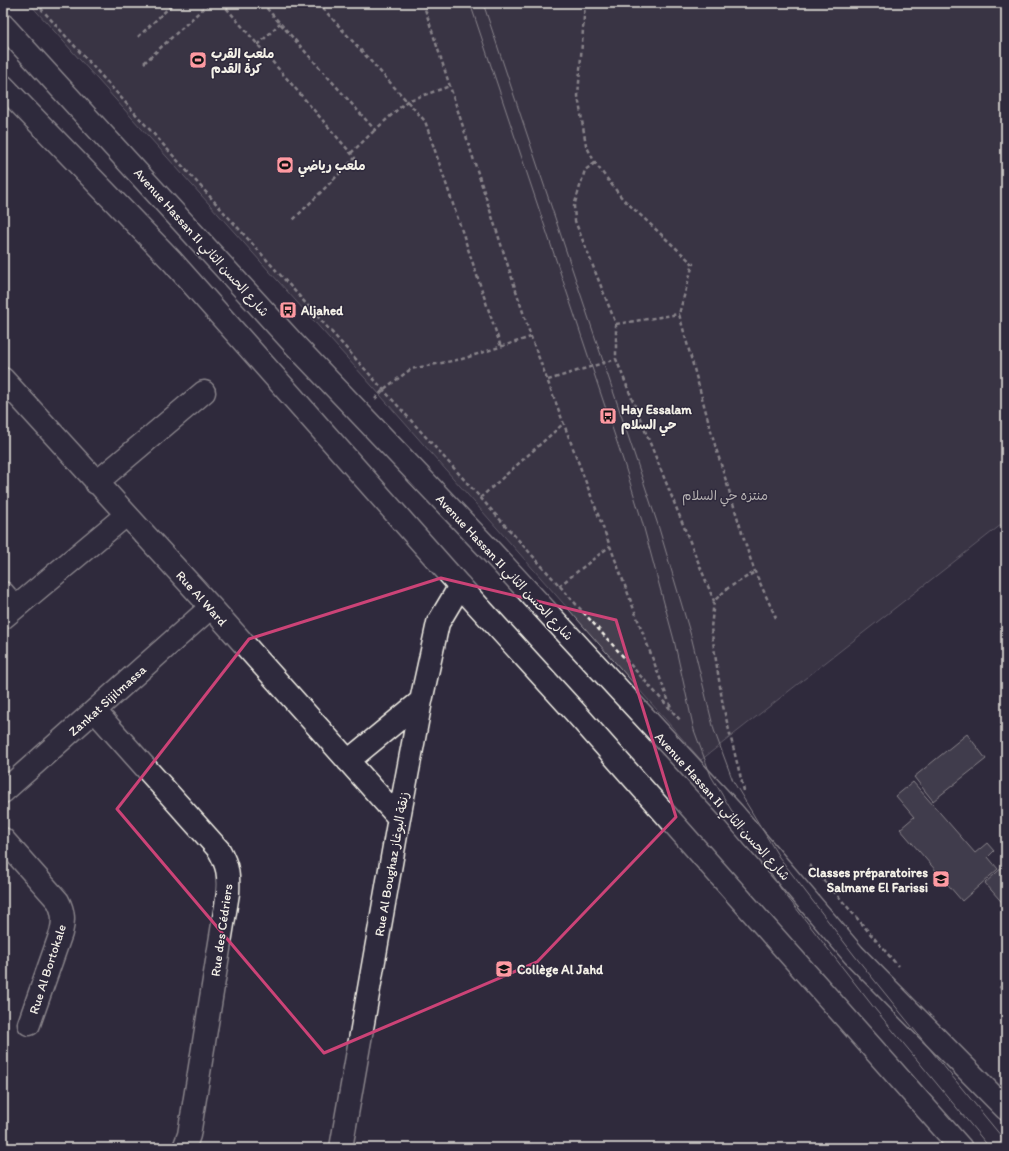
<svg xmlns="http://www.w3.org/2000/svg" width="1009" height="1151" font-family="Itim,'Playpen Sans Arabic',sans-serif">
<rect width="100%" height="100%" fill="#2f2a3d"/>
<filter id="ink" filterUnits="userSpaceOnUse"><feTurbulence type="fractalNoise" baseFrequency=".025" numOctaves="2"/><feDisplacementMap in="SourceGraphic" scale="8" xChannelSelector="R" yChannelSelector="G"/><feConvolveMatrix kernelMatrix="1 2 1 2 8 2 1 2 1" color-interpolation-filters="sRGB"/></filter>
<g filter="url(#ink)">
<path fill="#454050" stroke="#9c989c" d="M29,3H1006V521L701,760L373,387Z"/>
<path fill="#56525f" stroke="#f4f1e8" d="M967,734L986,759L933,801L914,777Z
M913,782L975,853L987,843L994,851L988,857L998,869L962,901L900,829L914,817L896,796Z
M1006,864V907L985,883Z
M1006,982V996L999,987Z"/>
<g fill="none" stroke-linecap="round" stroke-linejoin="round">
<g stroke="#f4f1e8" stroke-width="25">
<path id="minor" d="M3,379L211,607L399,818
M96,483L204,392
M3,593L15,607
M3,618L126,515
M95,711L219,850C228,866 229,875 228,893L189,1135L184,1148
M348,761L421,701
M3,792L211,607
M3,839L58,901C64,912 64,921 61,933L29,1024
M341,1148L399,818L421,701L438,623L460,586"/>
</g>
<g stroke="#f4f1e8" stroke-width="25">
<path id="highway" d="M3,25L294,344L487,547L733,813L854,955L1006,1109
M3,86L172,261L460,586L574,711L961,1148"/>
</g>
<path stroke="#f4f1e8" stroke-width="2.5" stroke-dasharray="4 3" stroke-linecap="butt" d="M36,3L681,721
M222,3L355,158L292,221
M262,3L375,130L407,101L450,86
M318,3L425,121L501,347
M423,3L531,337L672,710
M585,3L578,96L586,145L595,163L622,198L693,264L679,314L715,445L748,552L755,572L776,618
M138,37L174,3
M258,45L280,23
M144,63L209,3
M351,153L375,130
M595,163L585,170L574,206L575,221L616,324V359L714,601
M616,324L679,314
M548,380L616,359
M375,399L384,389L411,369L462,359L531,337
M480,498L564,423
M559,586L610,546
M744,791L723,706L711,628L714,601L728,588L755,572
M809,865L838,896L898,966"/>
<use href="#minor" stroke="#2f2a3d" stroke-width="22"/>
<use href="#highway" stroke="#2f2a3d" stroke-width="22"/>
<path stroke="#f4f1e8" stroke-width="1" d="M470,3L624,463L642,521L674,640L694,730L711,776L733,813L781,889L875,1009L990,1148
M483,3L658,525L691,636L714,730L733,781L779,857L854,955L942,1064L1006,1142"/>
</g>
</g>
<path d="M0 0H1009V1151H0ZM441,578L616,620L676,817L537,962L324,1053L117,809L249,639Z" fill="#2f2a3d" fill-opacity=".55" fill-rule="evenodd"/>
<path fill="none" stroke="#cc4377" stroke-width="3" stroke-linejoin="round" d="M441,578L616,620L676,817L537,962L324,1053L117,809L249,639Z"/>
<defs>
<g id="stadium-square" transform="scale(0.9)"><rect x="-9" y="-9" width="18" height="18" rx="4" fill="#ff9aa2" stroke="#2f2a3d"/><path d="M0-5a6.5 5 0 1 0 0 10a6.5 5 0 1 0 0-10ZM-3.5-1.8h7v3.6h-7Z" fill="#111"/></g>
<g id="bus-square" transform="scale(0.9)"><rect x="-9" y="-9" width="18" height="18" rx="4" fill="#ff9aa2" stroke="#2f2a3d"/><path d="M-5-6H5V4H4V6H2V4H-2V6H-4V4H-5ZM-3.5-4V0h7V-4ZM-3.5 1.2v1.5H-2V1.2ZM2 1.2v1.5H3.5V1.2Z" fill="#111"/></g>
<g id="school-square" transform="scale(0.9)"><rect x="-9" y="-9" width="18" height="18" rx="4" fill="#ff9aa2" stroke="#2f2a3d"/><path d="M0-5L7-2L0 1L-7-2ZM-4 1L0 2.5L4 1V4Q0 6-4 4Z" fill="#111"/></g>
</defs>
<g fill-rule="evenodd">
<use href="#stadium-square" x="198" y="60"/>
<use href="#stadium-square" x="285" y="165"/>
<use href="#bus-square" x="288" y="310"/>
<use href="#bus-square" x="608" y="416"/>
<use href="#school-square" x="941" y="879"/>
<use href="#school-square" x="504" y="969"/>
</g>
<g text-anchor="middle" stroke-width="3" stroke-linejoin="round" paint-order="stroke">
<g font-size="13" font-weight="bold" fill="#f4f1e8" stroke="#2f2a3d" text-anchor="start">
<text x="211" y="58">ملعب القرب<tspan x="211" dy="15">كرة القدم</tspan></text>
<text x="298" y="170">ملعب رياضي</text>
<text x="301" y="315">Aljahed</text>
<text x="621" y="414">Hay Essalam<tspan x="621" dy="15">حي السلام</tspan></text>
<text x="928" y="877" text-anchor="end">Classes préparatoires<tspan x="928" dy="15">Salmane El Farissi</tspan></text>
<text x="517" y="974">Collège Al Jahd</text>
</g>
<g font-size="13" fill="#f4f1e8" stroke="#2f2a3d">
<text transform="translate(202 242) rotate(48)" y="5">Avenue Hassan II شارع الحسن الثاني</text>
<text transform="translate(505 567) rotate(47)" y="5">Avenue Hassan II شارع الحسن الثاني</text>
<text transform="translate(202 598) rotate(48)" y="5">Rue Al Ward</text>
<text transform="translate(107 700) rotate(-42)" y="5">Zankat Sijilmassa</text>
<text transform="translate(723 806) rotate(48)" y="5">Avenue Hassan II شارع الحسن الثاني</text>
<text transform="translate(391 864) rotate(-80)" y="5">Rue Al Boughaz زنقة البوغاز</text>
<text transform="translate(221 930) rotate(-82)" y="5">Rue des Cédriers</text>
<text transform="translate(47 969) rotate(-72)" y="5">Rue Al Bortokale</text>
</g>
<g font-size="13" fill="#b7b3b3" stroke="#2f2a3d">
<text x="725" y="500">منتزه حي السلام</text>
</g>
</g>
<rect width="1009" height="1151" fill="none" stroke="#2f2a3d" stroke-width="16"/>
<rect x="8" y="8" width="993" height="1135" fill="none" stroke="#f4f1e8" stroke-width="1.5" filter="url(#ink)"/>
</svg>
